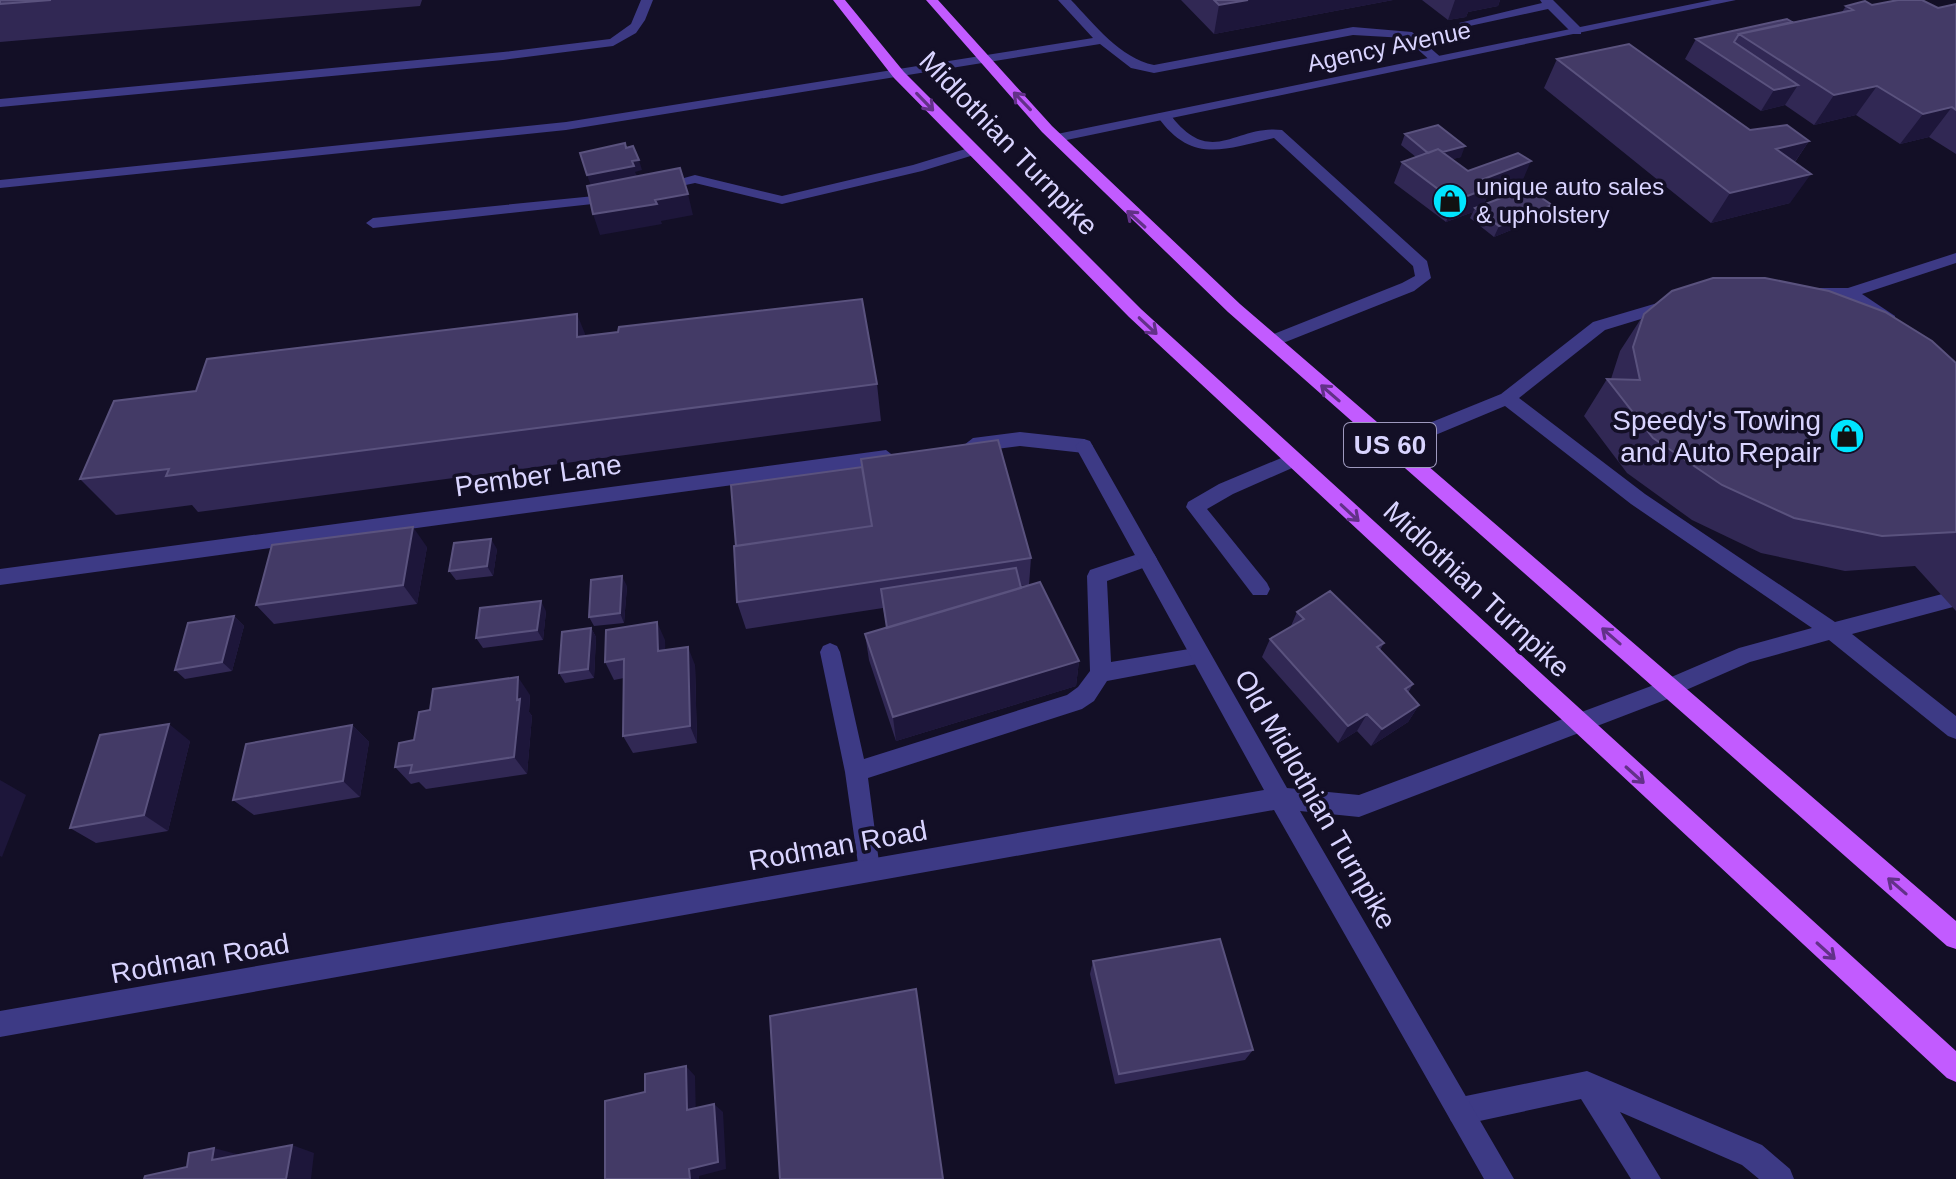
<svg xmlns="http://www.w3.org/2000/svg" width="1956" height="1179" font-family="Helvetica,sans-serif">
<rect width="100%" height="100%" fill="#130f26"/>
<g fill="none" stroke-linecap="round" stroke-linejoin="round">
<path fill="#3d3a85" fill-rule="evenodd" d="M641,0H653L645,20L636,33L613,46L503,60L0,107V99L503,52L610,39L631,24Z
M1058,0H1071C1094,24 1120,58 1154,65L1353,27L1412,32L1444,60L1433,63L1405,38L1353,35L1154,73L1131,68L1100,44L566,130L0,188V180L566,122L1093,38Z
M1540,0H1553L1581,28V34H1573L1548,9L1465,27L1459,23L1542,3Z
M1159,113H1169C1211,170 1235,124 1282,130L1427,261L1431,278L1414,291L1278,345H1266L1264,341L1266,337L1402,283L1415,276L1413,266L1274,138C1224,149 1192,165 1157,116Z
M972,147L979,151L977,154L922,171L782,204L695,183L658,191L651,187L695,175L782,196L913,165Z
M615,194L622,198L620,201L373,228L366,223L373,218Z
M1956,253V263L1862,294L1895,316V324L1889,325L1846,298H1809L1801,293L1809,288H1848Z
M1671,299L1677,300V308L1605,330L1519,398L1645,494L1835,622L1946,593L1953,595L1956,601L1953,607L1852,634L1956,716V739L1948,736L1829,640L1750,662L1670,697L1662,695L1659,688L1662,681L1739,648L1812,628L1631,504L1505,406L1397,451L1391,453L1382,446L1385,441L1501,394L1593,322Z
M1020,432L1084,439L1093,446L1084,453L1020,446L973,452L964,445L973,438Z
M886,450L895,457L886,464L0,585V569Z
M1293,453L1302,460L1299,465L1233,494L1207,509L1267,583L1270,589L1267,595H1253L1186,507L1188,502L1219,484Z
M1147,551L1154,554L1157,559L1154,564L1107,581L1111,662L1201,647L1208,650L1211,656L1208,662L1107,681L1094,701L1082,709L868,778L880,870L876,878L868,881L860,878L845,772L820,652L823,646L830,643L837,646L840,652L864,759L1067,695L1078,687L1090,671L1087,576L1090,570Z
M1587,1071L1762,1145L1790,1169L1794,1179H1759L1742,1165L1620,1112L1661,1179H1631L1581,1099L1461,1125L1451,1121L1447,1111L1451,1101L1461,1097Z"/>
<path fill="#3d3a85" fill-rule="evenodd" d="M1712,0H1736L1057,142L1050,138L1057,134Z
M1084,439L1090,441L1287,788L1359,795L1670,679L1678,681L1681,688L1678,695L1359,817L1300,811L1514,1179H1484L1274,810L0,1037V1011L1264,790L1075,446Z"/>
<path fill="#c25bff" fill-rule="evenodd" d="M833,0H845L904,72L1141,309L1956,1051V1082L1947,1078L1129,317L894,78Z
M926,0H938L1052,126L1240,304L1956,921V949L1947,946L1228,312L1042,132Z"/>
</g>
<path fill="#312854" d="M0,0H422L420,6L0,42Z
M1181,0H1393L1214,34Z
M1422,0H1500L1498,6L1468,12L1466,17L1448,20Z
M1956,4V154L1929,137L1900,144L1856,115L1814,125L1785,105L1761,111L1685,59L1696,39L1792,22L1842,12L1846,6L1872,5L1938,8Z
M1557,59L1750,130L1809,141L1795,162L1790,203L1711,223L1544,88Z
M1405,134L1461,157L1452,159L1468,171L1522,182L1488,195L1484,204L1546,216L1494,237L1470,218L1473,212L1446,222L1394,183L1402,162L1416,157L1401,145Z
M1644,314L1956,363V611L1915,566L1845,571L1761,553L1692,520L1627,473L1584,416L1607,379H1611L1620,351Z
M586,336L877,384L881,421L198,512L192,505L116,515L80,479L196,391Z
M427,547L417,604L274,624L256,605Z
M497,549L493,576L456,580L449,571Z
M1031,558L1029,585L1021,586L1079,661L1076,686L896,741L869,660L865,634L887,628L883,608L746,629L737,602Z
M627,586L624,623L594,626L589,617Z
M546,611L543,640L483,648L476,638Z
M1297,612L1384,643L1380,650L1413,684L1408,693L1419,705L1408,722L1371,746L1357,731L1338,743L1262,657L1270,639L1291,626Z
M234,616L244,626L232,671L185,679L175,670Z
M591,628L596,637L594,678L565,683L559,673Z
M665,640V650L695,665L697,743L633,753L623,736L624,678L614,680L605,662Z
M530,695L529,712L532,716L527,774L426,789L419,782L411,784L395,767L414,740L430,710Z
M352,725L369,742L360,797L254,815L233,800Z
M190,741L168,831L96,843L70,828Z
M1093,961L1253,1050L1245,1060L1115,1084L1090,974Z"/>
<path fill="#1d163a" d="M1248,0H1393L1214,34L1219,5Z
M1455,0H1500L1498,6L1468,12L1466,17L1448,20Z
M1798,85L1785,105L1761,111L1774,90Z
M1877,86L1856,115L1814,125L1834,95Z
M1952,107L1929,137L1900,144L1923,114Z
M1809,141L1789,170L1776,149Z
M1465,146L1461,157L1428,166L1432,156Z
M639,160L642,170L635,172L637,176L591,186L587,175Z
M1531,161L1522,182L1488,195L1482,208H1475L1473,212L1446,222L1454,201L1481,180Z
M1811,174L1790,203L1711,223L1730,193Z
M688,194L693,215L661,221L662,224L600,235L593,214Z
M1552,205L1546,216L1494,237L1499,226Z
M577,314L592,351L577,337Z
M413,527L427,547L417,604L403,585Z
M491,539L497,549L493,576L487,566Z
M622,576L627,586L624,623L620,613Z
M541,601L546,611L543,640L537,630Z
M234,616L244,626L232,671L222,662Z
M657,622L665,640L666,669L658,651Z
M591,628L596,637L594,678L588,669Z
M688,647L695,665L697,743L690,726Z
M1079,661L1076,686L896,741L893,717Z
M518,677L530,695L529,712L532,716L527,774L514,757Z
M1419,705L1408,722L1371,746L1382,729Z
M1367,714L1357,731L1338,743L1348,726Z
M169,724L190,741L168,831L144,815Z
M352,725L369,742L360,797L343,781Z
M0,780L26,795L2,857L0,856Z
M686,1066L695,1076L696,1119L687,1110Z
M714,1104L723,1112L726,1169L699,1176V1179H690L689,1169Z
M292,1145L314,1153L311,1179H286Z
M214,1148L240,1155L212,1160Z"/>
<path fill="#433a66" stroke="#5a527e" stroke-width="2" d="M0,0H51L0,4Z
M1214,0H1248L1219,5Z
M1898,0H1922L1938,8L1956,4V110L1952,107L1923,114L1877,86L1834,95L1739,34L1853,10L1846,6L1865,1L1872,5Z
M1787,19L1792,22L1739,34L1734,42L1798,85L1774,90L1696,39Z
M1629,44L1750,130L1787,125L1809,141L1776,149L1811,174L1730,193L1557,59Z
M1438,125L1465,146L1443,152L1438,149L1428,153L1405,134Z
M625,143L626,148L633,146L639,160L632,161L634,166L587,175L580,153Z
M1438,149L1468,171L1518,153L1531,161L1481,180L1491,187L1454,201L1402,162Z
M680,168L688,194L655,200L657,204L593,214L587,186Z
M1527,188L1552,205L1499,226L1475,208Z
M1713,278H1765L1829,291L1885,312L1932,341L1956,363V532L1882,536L1794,518L1722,485L1653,438L1607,379L1640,380L1633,347L1644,314L1672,291Z
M862,299L877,384L166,476L169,469L80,479L114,401L196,391L207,359L577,314V337L618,332L619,327Z
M998,440L1031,558L737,602L734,546L872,526L861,459Z
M862,467L872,526L736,546L731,485Z
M413,527L403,585L256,605L272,545Z
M491,539L487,566L449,571L454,543Z
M1016,568L1021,588L887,628L881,589Z
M622,576L620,613L589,617L591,580Z
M1040,582L1079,661L893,717L865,634Z
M1330,591L1384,643L1377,647L1413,684L1405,689L1419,705L1382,729L1367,714L1348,726L1270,639L1304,619L1297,612Z
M541,601L537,630L476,638L480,608Z
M234,616L222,662L175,670L188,623Z
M657,622L658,651L688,647L690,726L623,736L624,659L605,662L606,630Z
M591,628L588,669L559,673L562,632Z
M518,677L517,700L520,699L514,757L410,773L412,765L395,767L399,743L414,740L419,712L430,710L433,689Z
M169,724L144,815L70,828L100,735Z
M352,725L343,781L233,800L246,744Z
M1220,939L1253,1050L1119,1074L1093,961Z
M916,989L943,1179H780L770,1016Z
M686,1066L687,1110L714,1104L718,1162L689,1169L690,1179H605V1101L645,1092V1074Z
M292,1145L286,1179H144L145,1176L187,1167L189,1153L214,1148L212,1160Z"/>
<defs><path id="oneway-shaft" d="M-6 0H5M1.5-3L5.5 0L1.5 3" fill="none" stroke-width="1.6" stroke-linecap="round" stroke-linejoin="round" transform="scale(2)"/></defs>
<g stroke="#623188">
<use href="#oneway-shaft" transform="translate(1022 101) rotate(-134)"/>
<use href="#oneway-shaft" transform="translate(925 102) rotate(46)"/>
<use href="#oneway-shaft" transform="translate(1136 219) rotate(-138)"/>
<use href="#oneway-shaft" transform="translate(1148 326) rotate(43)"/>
<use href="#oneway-shaft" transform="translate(1330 393) rotate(-139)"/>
<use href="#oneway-shaft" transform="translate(1350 513) rotate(43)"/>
<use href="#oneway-shaft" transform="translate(1611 636) rotate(-139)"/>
<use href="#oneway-shaft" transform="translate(1635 775) rotate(42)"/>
<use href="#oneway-shaft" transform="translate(1897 886) rotate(-139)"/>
<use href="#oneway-shaft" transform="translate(1826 951) rotate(42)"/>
</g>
<defs>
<g id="shop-disc" transform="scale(1.8)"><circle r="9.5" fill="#00e5ff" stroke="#130f26"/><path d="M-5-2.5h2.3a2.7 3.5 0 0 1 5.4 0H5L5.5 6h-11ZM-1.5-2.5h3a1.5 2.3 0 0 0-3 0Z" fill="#111"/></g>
</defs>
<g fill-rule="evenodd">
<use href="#shop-disc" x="1450" y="201"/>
<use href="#shop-disc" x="1847" y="436"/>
</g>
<g text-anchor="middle" stroke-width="7" stroke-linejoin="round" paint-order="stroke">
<g font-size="24" fill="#d9d4ff" stroke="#130f26">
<text transform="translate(1389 47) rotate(-12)" y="8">Agency Avenue</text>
</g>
<g font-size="24" fill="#d9d4ff" stroke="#130f26" text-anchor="start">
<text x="1476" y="195">unique auto sales<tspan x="1476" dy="28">&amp; upholstery</tspan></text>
</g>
<rect fill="#130f26" stroke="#9e99be" stroke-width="2" x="1344" y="423" width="92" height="44" rx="6"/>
<g font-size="26" font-weight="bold" fill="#d9d4ff">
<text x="1390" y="454">US 60</text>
</g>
<g font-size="28" fill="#d9d4ff" stroke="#130f26">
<text transform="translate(1009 143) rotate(46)" y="10">Midlothian Turnpike</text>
<text transform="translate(538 475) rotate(-8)" y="10">Pember Lane</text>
<text transform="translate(1477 589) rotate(43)" y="10">Midlothian Turnpike</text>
<text transform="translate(1316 799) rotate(60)" y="10">Old Midlothian Turnpike</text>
<text transform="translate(838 845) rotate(-10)" y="10">Rodman Road</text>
<text transform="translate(200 958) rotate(-10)" y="10">Rodman Road</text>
</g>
<g font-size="28" fill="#d9d4ff" stroke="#130f26" text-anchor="end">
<text x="1821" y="430">Speedy's Towing<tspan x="1821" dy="32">and Auto Repair</tspan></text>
</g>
</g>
</svg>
